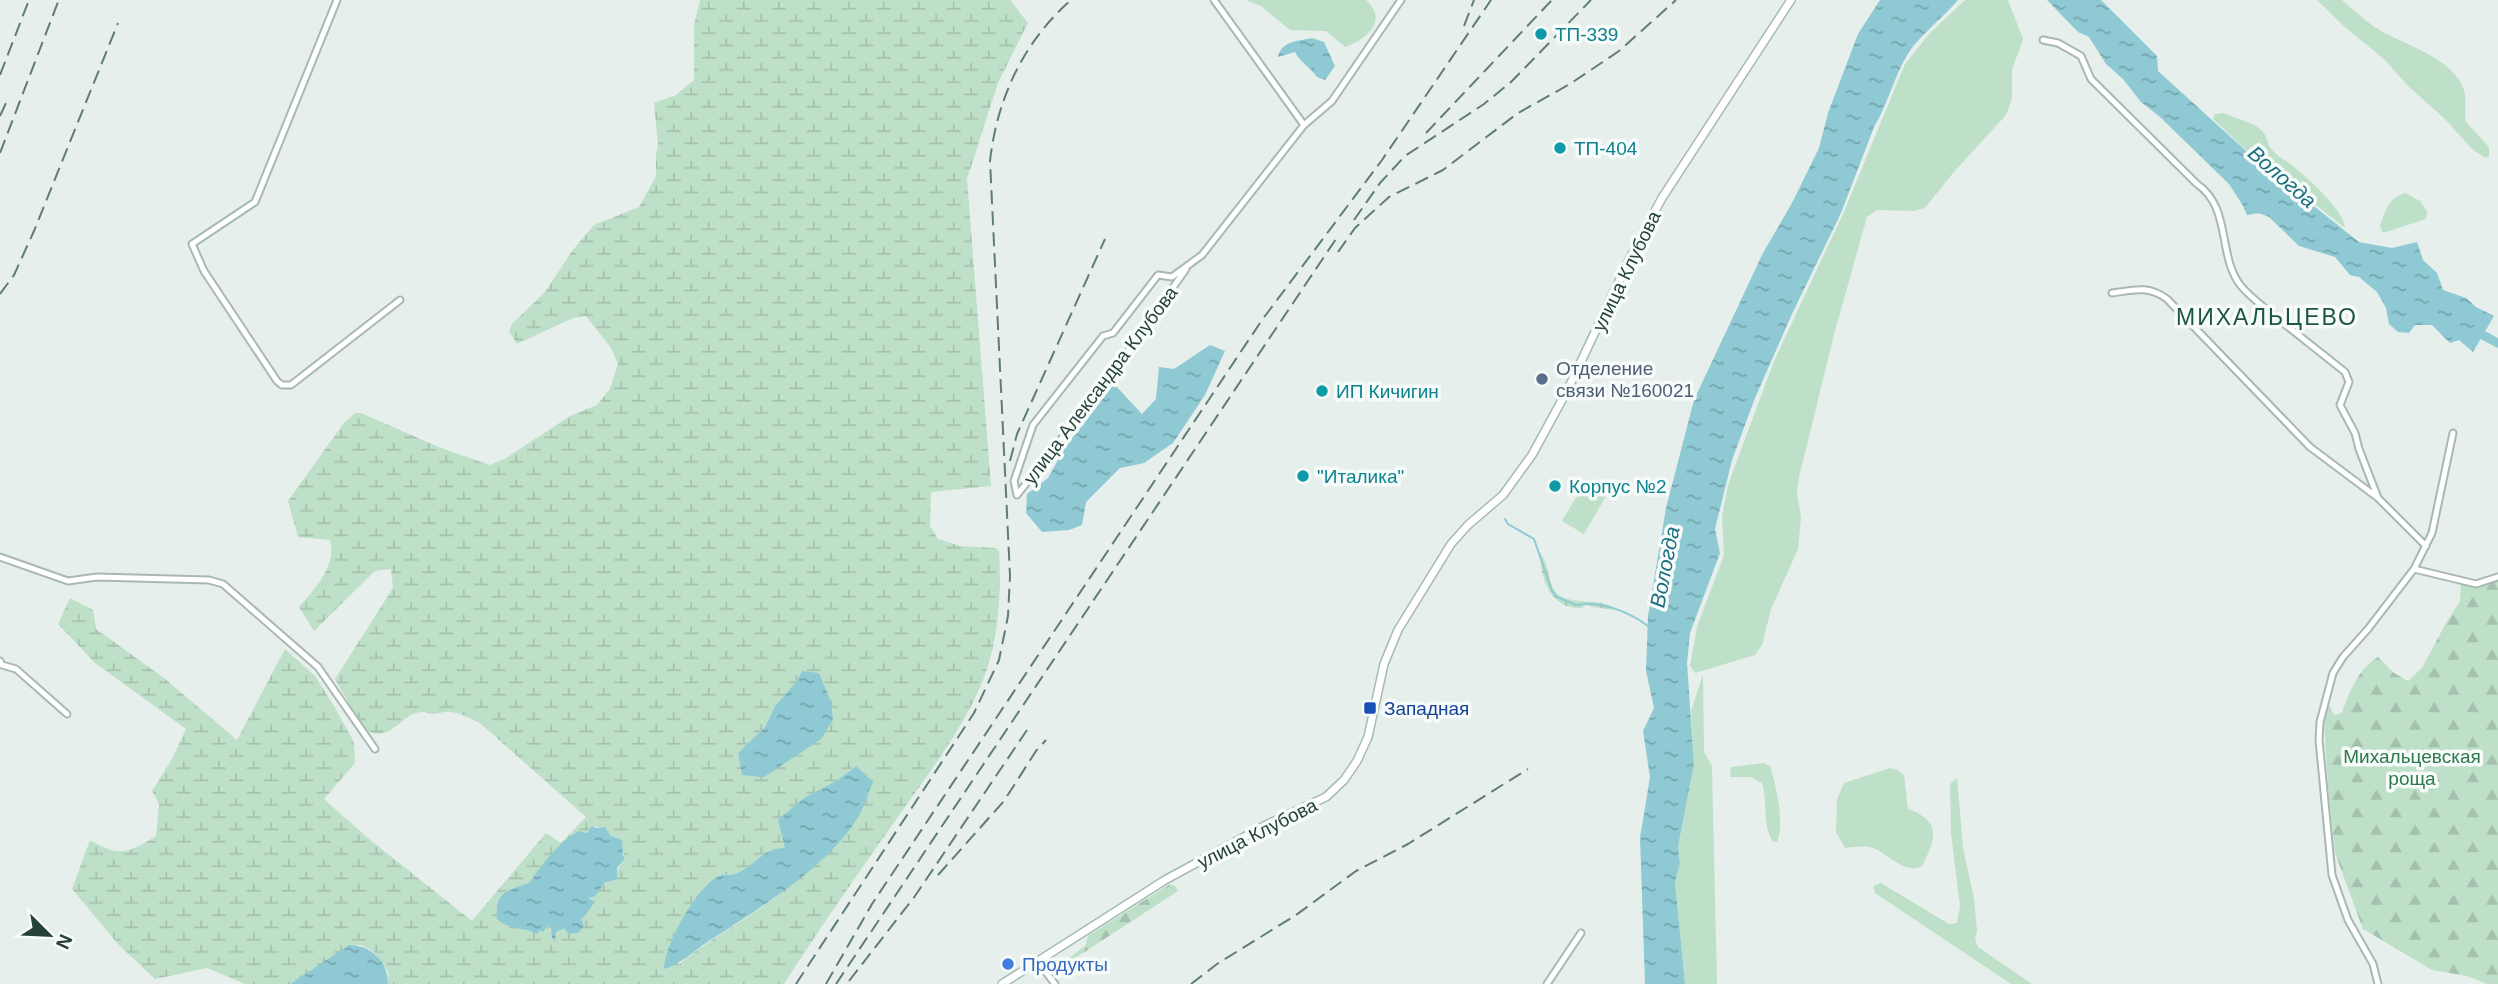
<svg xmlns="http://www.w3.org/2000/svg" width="2498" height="984" font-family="Helvetica,sans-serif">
<defs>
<pattern id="forest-firs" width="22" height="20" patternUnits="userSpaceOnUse" patternTransform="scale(1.75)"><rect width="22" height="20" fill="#bfe0c8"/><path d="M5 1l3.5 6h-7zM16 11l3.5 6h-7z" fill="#a4c1ad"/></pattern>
<pattern id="wetland-marsh" width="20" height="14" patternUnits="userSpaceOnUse" patternTransform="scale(1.75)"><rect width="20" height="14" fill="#bfe0c8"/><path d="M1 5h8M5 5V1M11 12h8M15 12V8" fill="none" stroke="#a4c1ad"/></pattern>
<pattern id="water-ripples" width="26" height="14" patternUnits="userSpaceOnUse" patternTransform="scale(1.75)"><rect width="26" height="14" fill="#8ec9d4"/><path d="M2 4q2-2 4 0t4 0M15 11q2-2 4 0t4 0" fill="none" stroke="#74a5ad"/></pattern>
</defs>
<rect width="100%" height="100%" fill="#e6efeb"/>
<path fill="#bfe0c8" d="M1246,0H1366C1389,21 1366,40 1345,47L1326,31L1290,30L1261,6Z
M1965,0H2008L2023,39L2012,70V99L2006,115L1953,173L1925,208L1914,211L1877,210L1867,217L1835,331L1799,477L1797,493L1801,517L1798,549L1771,609L1762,645L1755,655L1695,673L1690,666L1697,627L1724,555L1722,517L1728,485L1774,361L1843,214L1905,64L1929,34Z
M2317,0H2342C2355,11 2366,22 2381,31C2406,45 2454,59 2464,90C2467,100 2464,112 2466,122L2489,147V156L2485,158L2471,148L2446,120L2408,86L2384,59L2347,29Z
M2223,113C2235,118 2248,121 2259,128C2268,135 2266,142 2272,150C2277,156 2283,159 2289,163C2303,174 2345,210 2345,228L2247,151L2213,119L2215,114Z
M2406,193L2420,201L2427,211L2426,219L2383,233L2380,226C2385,211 2389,197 2406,193Z
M1586,480L1608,493L1584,534L1562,521Z
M1703,674L1704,752L1712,766L1717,984H1685L1675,882L1680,863L1678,847L1694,764L1691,711Z
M1763,763L1770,766C1776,785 1785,824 1777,842H1773C1762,825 1768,802 1762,783L1751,777H1730L1731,767Z
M1890,768L1898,770L1904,775L1908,809C1942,821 1936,839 1922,866C1904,875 1889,854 1873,848C1865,845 1853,847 1845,848L1836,832L1837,799L1844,783Z
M1957,778L1963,848L1974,898L1977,931L1975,939L1978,947L2032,984H2011L1875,893L1873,886L1881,883L1949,924L1957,923L1960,907L1951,833L1950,784Z"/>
<path fill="url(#forest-firs)" d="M2498,573V984H2487L2467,976L2432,970L2363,929L2335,853L2328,788L2324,720L2328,703L2334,715L2342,713C2349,692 2359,668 2378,657L2394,673L2408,681L2422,668L2446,623L2460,601L2461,582L2480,580Z
M1170,884L1175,886L1178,891L1060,968L1058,966L1085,946L1088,936Z"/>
<path fill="url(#wetland-marsh)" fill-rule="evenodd" d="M700,0H1010L1028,23L998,83L967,179L991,486L931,492L930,526L938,539L960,546L995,548L999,551C1002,599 998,652 976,696C955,740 923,781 895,821C857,875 819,929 784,984H388V972L374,952L361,945L349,946L290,984H245L207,968L155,979L118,944L72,889L90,840C120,858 128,853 156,836L159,804L152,791L173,757L186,729L95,663L58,624L70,598L93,610L96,629L164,678L237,740L285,649L315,676L334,706L354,742L355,763L324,799L369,839L472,921L546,833L561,843L586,817L481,724C471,719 461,713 450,712C445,711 439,714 434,714C430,714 426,712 422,712C399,713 391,747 363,728L335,679L393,588L391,569L375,571L314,631L299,607C315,589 337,565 330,540L298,537L288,501L343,424L355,413H361L441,448L490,465L506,458L570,416L597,405L610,389L618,364L611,348L586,316L573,318L517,344L509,331L512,324L545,292L572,251L594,225L639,207L656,176V153L658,145L654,103L676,95L694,80V25ZM802,671L764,777L738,753L765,727L775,706L796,682ZM855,766L856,821C832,848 806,873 777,896C745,921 709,939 678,965L688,910L706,885L720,875L737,874L785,848L836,781ZM594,826L607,830L611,836L619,840L625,858C619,864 619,869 615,875C610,883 601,884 597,893L587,899L593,906L580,918L584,926L578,932L572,934L564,928H559L553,933L547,925L542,931L540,929L533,931L496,910C503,886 512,894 529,883C535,879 541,867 546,861C555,851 565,842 575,833H586Z
M1540,552C1549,565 1548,579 1554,590C1565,608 1598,595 1618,610L1592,607L1586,604L1582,608C1551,610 1540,579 1540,552Z"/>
<path fill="url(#water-ripples)" d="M1880,0H1958C1943,18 1922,33 1909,52C1894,76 1888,104 1874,127L1841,213L1792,314L1755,398L1732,460L1715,529L1720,553L1690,633L1687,663L1694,764L1678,847L1680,863L1675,882L1685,984H1645L1640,838L1650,777L1643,731L1654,708L1646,671L1648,616L1666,508L1694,400L1763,253L1792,203L1819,148L1828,113L1858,34Z
M2047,0H2101L2157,56L2158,71L2256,160L2359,242L2392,248L2417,242L2423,260L2437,273L2443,290L2466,298L2476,307L2494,316L2473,352L2459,340L2450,343L2432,325H2415L2409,333L2398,332L2389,324L2386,308L2377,292L2359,277L2350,275L2335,257L2299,246L2269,217L2259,213L2247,215L2242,204L2229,184L2160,117L2141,102L2123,79L2106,64L2089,37L2078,32Z
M1312,38L1324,42L1335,66L1325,80L1317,77C1311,68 1299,61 1295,52L1278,57C1281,41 1299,41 1312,38Z
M1210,345L1225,351L1205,395L1173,443L1144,463L1120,468L1086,502L1082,525L1069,530L1042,532L1026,513L1027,494L1048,478L1064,449L1114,384L1142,414L1156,399L1159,367L1174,369Z
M802,671L819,673L831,702L833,720L821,739L764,777L742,775L738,753L765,727L775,706L796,682Z
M856,766L873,782C867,795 863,811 855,822C821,872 759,908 709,941C694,951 681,964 664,969C665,945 695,889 717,877C723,873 732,876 738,873C756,865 763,848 785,848L778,820L804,798L836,781Z
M592,826L597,828L605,827L611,836L622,840L623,855L625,858L617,868V879L605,883L595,896L588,898L595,902L584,917L581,918L584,926L578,933L569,934L564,928L556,932L555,941L552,938L551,929L547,925L543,932L540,930L537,934C523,926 510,931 497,919C494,892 508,890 529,883C543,864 558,842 579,831L587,833Z
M349,945C371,945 388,961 388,984H290Z"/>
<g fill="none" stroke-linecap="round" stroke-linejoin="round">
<path stroke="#8ec9d4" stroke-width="2" d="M1505,519L1508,524L1534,539L1552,591L1557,597L1576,605C1601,601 1628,611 1648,626"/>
<path stroke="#8ec9d4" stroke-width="9" d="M2475,331L2498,343"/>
<g stroke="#a8b8b2" stroke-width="9">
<path id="minor" d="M337,0L255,202L192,244L204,271L277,381L282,385H291L400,300
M1214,0L1304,125
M2043,40L2058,43L2081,56L2091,79L2197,184C2232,208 2217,256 2241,286C2251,298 2265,308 2277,318C2300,336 2322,354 2345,372L2349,382L2340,405L2355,433L2359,449L2378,498
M1186,269L1108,380L1017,495L1014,481L1033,425L1103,336L1113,333L1158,275L1172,277L1202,255L1304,125L1332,101L1401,0
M2112,293C2134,290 2148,285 2167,299L2310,447L2378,498L2426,546
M0,557L68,581L97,577L209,580L223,584L318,667L375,749
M2414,569L2476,584L2498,577
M0,661L2,665L16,669L67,714
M1038,962L1055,984
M1547,984L1581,933
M2378,984L2373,964L2348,920L2332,875L2319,740L2320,722L2333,673L2343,657L2368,629L2414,569L2432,533L2453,433"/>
</g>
<g stroke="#a4bbb3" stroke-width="10">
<path id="secondary" d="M1002,984L1165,880L1270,823L1326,797L1344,780L1357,761L1368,737L1384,664L1398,630L1451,544L1468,525L1503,495L1532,455L1568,389L1630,258L1662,198L1791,0"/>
</g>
<use href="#minor" stroke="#fff" stroke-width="5"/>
<use href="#secondary" stroke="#fff" stroke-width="7"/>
<path stroke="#5f7d75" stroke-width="2" stroke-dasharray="14 7" stroke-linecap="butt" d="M1464,26L1474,0
M0,75L29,0
M0,116L6,103
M1426,133L1552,0
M0,153L58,2
M1354,220L1380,183L1405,156L1484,104L1511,82L1591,0
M1338,252L1355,228L1389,197L1443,170L1518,113L1570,84L1619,51L1676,0
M0,294L14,275L34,231L118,23
M1010,461L1017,434L1105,239
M938,875L1004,801L1036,751L1046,740
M849,981L915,896L1027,730
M796,984L974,713L999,660L1008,616L1010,576L990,161C997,98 1024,41 1071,0
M826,984L872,904L1262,320L1382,160L1491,0
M836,984L1338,236
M1191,984L1217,964L1296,915L1356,871L1408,844L1528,769"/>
</g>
<g fill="#0f9aa8" stroke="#f7fbf9" stroke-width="2.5">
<circle cx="1541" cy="34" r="7"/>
<circle cx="1560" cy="148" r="7"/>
<circle cx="1322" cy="391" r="7"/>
<circle cx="1303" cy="476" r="7"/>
<circle cx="1555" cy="486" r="7"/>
</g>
<circle fill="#5c6f8a" stroke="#f7fbf9" stroke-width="2.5" cx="1542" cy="379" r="7"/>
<rect fill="#1a4fb4" stroke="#f7fbf9" stroke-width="2.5" x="1363" y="701" width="14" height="14" rx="3.5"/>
<circle fill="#3f7fe0" stroke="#f7fbf9" stroke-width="2.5" cx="1008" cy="964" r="7"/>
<g text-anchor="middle" stroke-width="7" stroke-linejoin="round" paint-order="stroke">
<g font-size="19" fill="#0d838f" stroke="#f7fbf9" text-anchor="start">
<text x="1555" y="41">ТП-339</text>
<text x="1574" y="155">ТП-404</text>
<text x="1336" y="398">ИП Кичигин</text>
<text x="1317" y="483">"Италика"</text>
<text x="1569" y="493">Корпус №2</text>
</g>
<g font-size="19" fill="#24423a" stroke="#f7fbf9">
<text transform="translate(1626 271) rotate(-64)" y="7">улица Клубова</text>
<text transform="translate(1100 385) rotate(-53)" y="7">улица Александра Клубова</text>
<text transform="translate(1257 833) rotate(-27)" y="7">улица Клубова</text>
</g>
<g font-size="19" fill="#4e5e75" stroke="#f7fbf9" text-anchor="start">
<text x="1556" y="375">Отделение<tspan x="1556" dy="22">связи №160021</tspan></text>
</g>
<g font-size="19" fill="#164399" stroke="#f7fbf9" text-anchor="start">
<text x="1384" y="715">Западная</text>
</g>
<g font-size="19" fill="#2d7a4b" stroke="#f7fbf9">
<text x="2412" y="763">Михальцевская<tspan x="2412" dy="22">роща</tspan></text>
</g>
<g font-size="19" fill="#366cbe" stroke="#f7fbf9" text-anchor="start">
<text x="1022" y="971">Продукты</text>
</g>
<g font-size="21" font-style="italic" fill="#1c6f80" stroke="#f7fbf9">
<text transform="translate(2282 177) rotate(41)" y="7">Вологда</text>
<text transform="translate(1665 567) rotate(-79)" y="7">Вологда</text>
</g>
<g font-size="23" letter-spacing="2" fill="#1f5548" stroke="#f7fbf9">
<text x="2267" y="325">МИХАЛЬЦЕВО</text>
</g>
</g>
<g transform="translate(49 935) rotate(114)" stroke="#f7fbf9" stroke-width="5" paint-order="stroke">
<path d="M0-5L12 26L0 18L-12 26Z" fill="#24423a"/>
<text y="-10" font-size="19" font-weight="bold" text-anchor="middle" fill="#24423a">N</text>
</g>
</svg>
